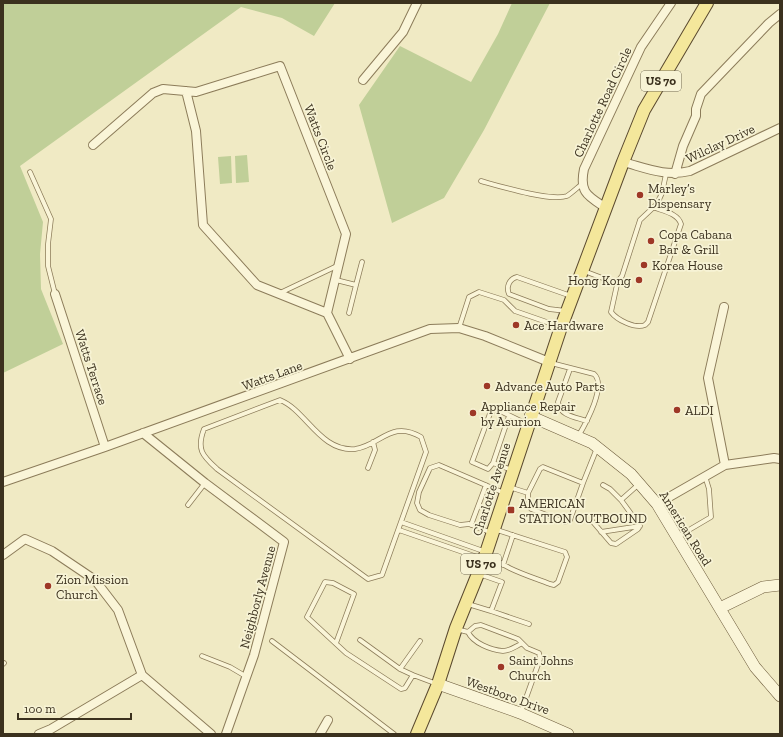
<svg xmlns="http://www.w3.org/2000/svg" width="783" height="737" font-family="'Zilla Slab',serif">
<rect width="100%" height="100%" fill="#f0eac4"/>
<path fill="#c0cf98" d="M3,3H335L314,36L282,18L241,7L20,166L43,222L40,254L41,289L63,344L3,373Z
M512,3H550L484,130L444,198L392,223L359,105L400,46L471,82L498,34Z
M247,155L249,182L236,183L235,156Z
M231,156L232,183L220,184L218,157Z"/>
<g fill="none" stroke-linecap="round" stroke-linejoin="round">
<g stroke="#8c7c5a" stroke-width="5.5">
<path id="lane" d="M30,172L51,219L48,244V266L55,294
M481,181C499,186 551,202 567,196C572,193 578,187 582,184
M584,271L613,282L618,281L622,276L640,220L657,204L662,193L666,174
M336,280L356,285L362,262
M618,280L611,312C617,320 635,329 645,325L648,322L681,224C678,213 662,211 653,207
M280,293L339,265
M566,311L549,309L509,294C506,287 509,279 517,277L571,296
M349,313L356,285
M459,328L469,297L479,292L504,300L515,311L561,327
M551,363L594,374C607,385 586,423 579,435
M570,369L558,402C560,416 575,417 587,421
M280,400C306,410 320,452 355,449C380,446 391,419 421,437L426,452L382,575L368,579L217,469C203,456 196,450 204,429Z
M493,463L509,416
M368,468L375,450L373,442
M512,470L493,463L488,469L472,462L491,411L498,410L527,424
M603,485L610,489L621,500
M509,487L528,493L540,469L543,467L583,483L597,448
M528,493V500L531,509L565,522L570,520L583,483
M188,505L205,483
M401,522L486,552C504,569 527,575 550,584L554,585L558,582L567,557L565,552L494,529
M593,522L611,543L616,544L638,529L640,526L621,500L639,484
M471,525L486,485
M399,530L483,559
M601,532L640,526
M492,533L469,524L460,525L429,515L420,510L417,503L419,492L430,468L439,465L504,493
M677,537L711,517L709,489L705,476
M503,565L513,535
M468,604L491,611L502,582L479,574
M491,611L529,624
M456,629L468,632C473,643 491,650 503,651C510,651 516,646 521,644
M468,632L475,626L481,625L518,639L527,648L539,653L540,659L521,712
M360,640L400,669L413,675
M272,641L394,734
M336,643L354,594L333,583L325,582L307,617L346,653L401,689L405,688L413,675L437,684
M202,656L230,667L247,677
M3,664L4,663
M400,669L420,641"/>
</g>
<g stroke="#8c7c5a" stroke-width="10">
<path id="street" d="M363,80L403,32L417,3
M186,91L196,131L203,225L257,285L327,313
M93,145L153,93L163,89L196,92L280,66L346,234L327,313L350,359
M623,162C646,168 665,177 690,171L780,128
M675,174L683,146L696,116V109L701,94L769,23L780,14
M606,208C588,196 579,193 584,169L641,47L671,3
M55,294L105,447
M724,307L708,378L725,465
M143,433L205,483L284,542L254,655L226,734
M3,482L105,447L430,329L459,328L485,336L549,362
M657,504L725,465L774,458L780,459
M3,555L25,539L52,551L95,580L118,610L142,675L211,734
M39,734L51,729L142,675
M320,734L328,720"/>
</g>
<g stroke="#6e5d3d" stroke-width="12">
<path id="secondary" d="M530,416L592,443L631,474L657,504L755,667L780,696
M720,608L763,587L780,585
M438,684L520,713L568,734"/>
</g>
<g stroke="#5a492e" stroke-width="14">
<path id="primary" d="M417,734L438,684L456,628L484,559L560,330L623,162L644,110L707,3"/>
</g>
<use href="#lane" stroke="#faf5d8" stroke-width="4"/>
<use href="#street" stroke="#faf5d8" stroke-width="8"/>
<use href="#secondary" stroke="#faf5d8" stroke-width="11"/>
<use href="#primary" stroke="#f4e79b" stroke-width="12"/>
</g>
<g fill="#9e3827" stroke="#f7f3d5" stroke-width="1.5">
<circle cx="640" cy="195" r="4"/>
<circle cx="651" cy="241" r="4"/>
<circle cx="644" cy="265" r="4"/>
<circle cx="639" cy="280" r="4"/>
<circle cx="516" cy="325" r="4"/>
<circle cx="487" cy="386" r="4"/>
<circle cx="677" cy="410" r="4"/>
<circle cx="473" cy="413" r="4"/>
<rect x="507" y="506" width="8" height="8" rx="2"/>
<circle cx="48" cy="586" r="4"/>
<circle cx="501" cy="667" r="4"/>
</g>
<g text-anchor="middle" stroke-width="3.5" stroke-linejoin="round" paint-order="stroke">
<g fill="#f7f3d5" stroke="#736b55" stroke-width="1">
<rect x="641" y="71" width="40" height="20" rx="3"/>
<rect x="461" y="554" width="40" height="20" rx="3"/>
</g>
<g font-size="12" font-weight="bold" fill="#3b311e">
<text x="661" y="85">US 70</text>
<text x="481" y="568">US 70</text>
</g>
<g font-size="13" fill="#3b311e" stroke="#f7f3d5">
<text transform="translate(602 102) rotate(-65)" y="5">Charlotte Road Circle</text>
<text transform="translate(321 137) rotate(69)" y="5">Watts Circle</text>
<text transform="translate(720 143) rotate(-25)" y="5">Wilclay Drive</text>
<text transform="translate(92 367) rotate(72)" y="5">Watts Terrace</text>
<text transform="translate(272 375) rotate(-20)" y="5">Watts Lane</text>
<text transform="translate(491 489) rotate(-72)" y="5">Charlotte Avenue</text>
<text transform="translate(686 528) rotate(58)" y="5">American Road</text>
<text transform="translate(257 597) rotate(-75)" y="5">Neighborly Avenue</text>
<text transform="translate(508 695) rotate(20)" y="5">Westboro Drive</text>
</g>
<g font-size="13" fill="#3b311e" stroke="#f7f3d5" text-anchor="start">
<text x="648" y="193">Marley’s<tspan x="648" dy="15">Dispensary</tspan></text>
<text x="659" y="239">Copa Cabana<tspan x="659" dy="15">Bar &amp; Grill</tspan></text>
<text x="652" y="270">Korea House</text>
<text x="631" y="285" text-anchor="end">Hong Kong</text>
<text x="524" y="330">Ace Hardware</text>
<text x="495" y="391">Advance Auto Parts</text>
<text x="481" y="411">Appliance Repair<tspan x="481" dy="15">by Asurion</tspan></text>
<text x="685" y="415">ALDI</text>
<text x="519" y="508">AMERICAN<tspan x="519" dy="15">STATION OUTBOUND</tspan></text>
<text x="56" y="584">Zion Mission<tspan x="56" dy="15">Church</tspan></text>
<text x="509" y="665">Saint Johns<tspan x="509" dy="15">Church</tspan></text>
</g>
</g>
<rect width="783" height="737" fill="none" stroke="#3b311e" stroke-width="8"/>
<path d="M18 713v6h113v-6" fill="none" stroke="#3b311e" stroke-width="2"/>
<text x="24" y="713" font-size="12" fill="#3b311e" stroke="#f7f3d5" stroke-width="3" paint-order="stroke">100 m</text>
</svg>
